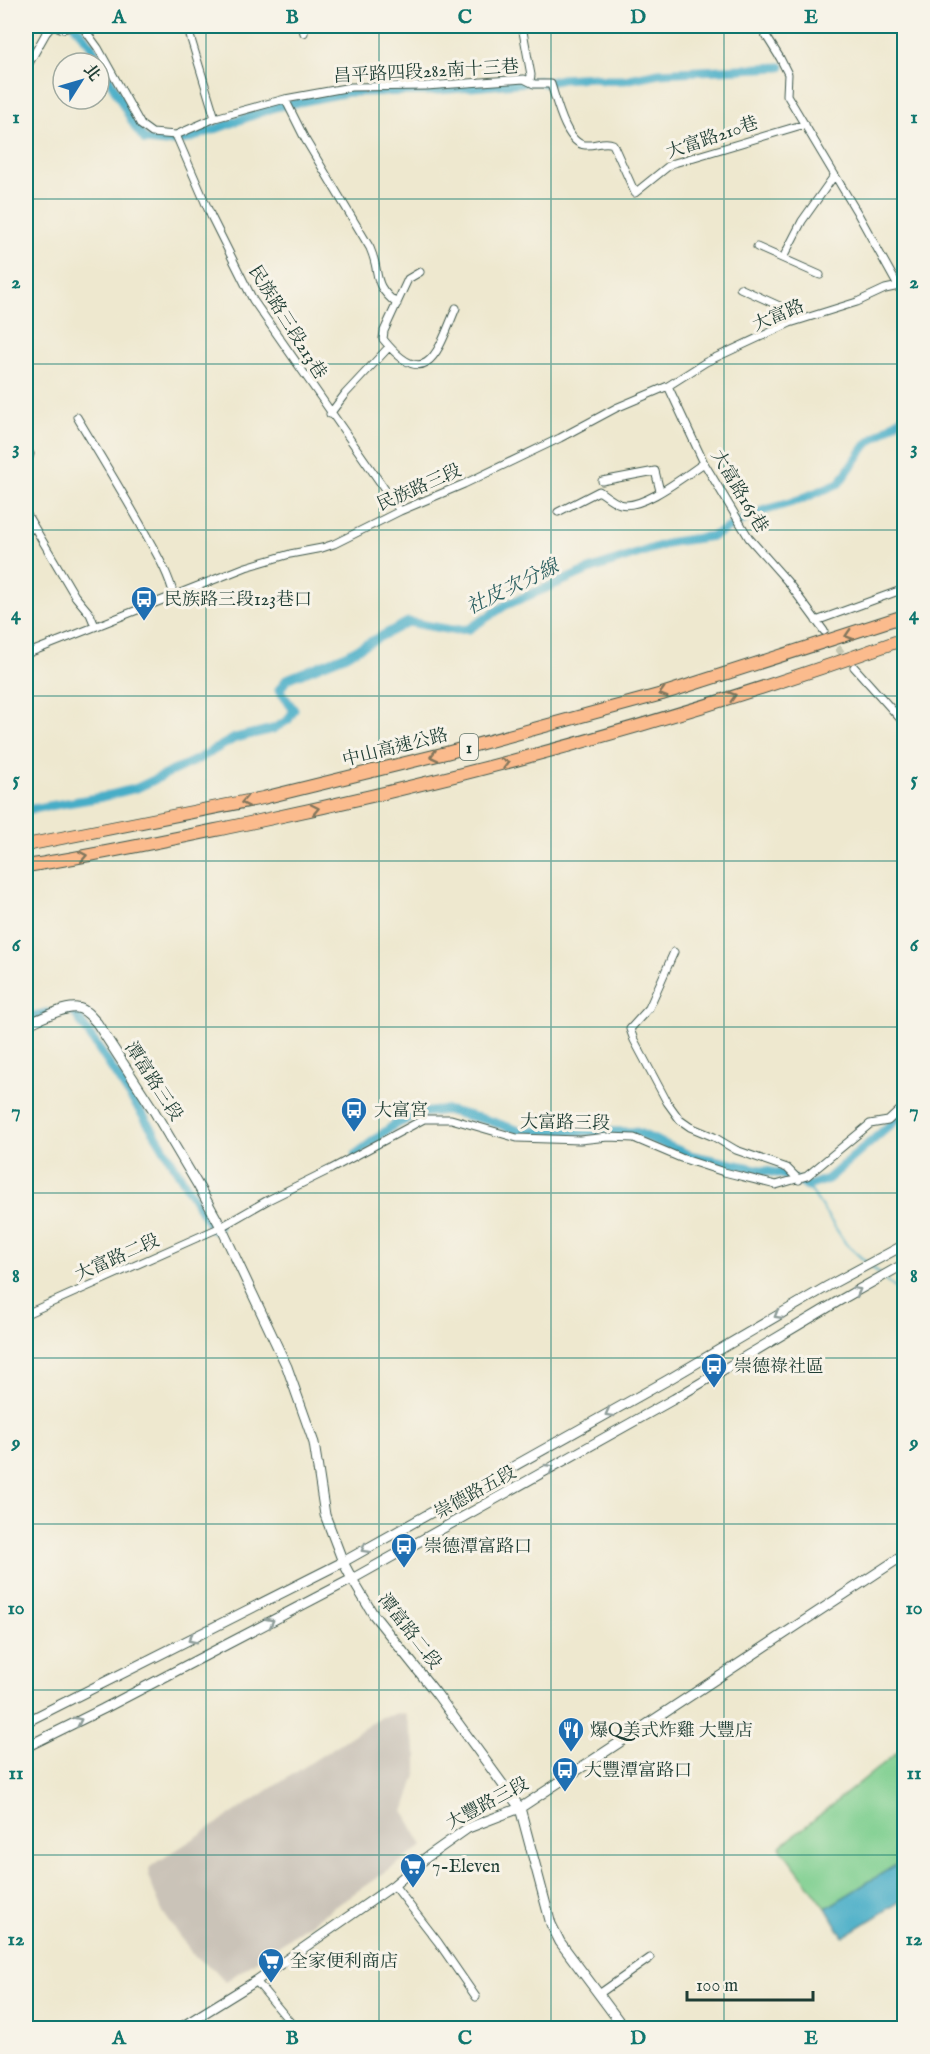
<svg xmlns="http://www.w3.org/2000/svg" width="930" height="2054" font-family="'IM FELL English','Noto Serif TC',serif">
<rect width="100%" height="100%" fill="#f7f3e8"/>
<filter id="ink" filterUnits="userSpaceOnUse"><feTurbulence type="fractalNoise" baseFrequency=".0167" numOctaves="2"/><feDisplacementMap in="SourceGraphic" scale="12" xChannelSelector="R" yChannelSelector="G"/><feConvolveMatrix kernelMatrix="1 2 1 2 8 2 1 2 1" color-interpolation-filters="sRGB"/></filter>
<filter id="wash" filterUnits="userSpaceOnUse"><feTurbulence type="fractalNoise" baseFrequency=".008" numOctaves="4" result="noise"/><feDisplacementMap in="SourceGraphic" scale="24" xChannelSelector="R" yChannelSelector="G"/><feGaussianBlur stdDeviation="1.35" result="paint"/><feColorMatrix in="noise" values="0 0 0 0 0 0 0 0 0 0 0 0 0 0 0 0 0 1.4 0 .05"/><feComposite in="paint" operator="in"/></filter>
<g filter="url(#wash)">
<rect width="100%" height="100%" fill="#eee8cf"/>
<path fill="#cac3b8" d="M405,1713L417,1755V1772L404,1812L423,1846L225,1982L215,1970L195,1957L162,1911L148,1876L150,1867L381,1717Z"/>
<path fill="#7fcf90" stroke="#4f8662" stroke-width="1.5" d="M904,1747V1816L894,1823L904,1839V1860L826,1908L780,1847Z"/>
<path fill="#47adc7" stroke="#33757e" stroke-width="1.5" d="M904,1860V1899L843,1937L826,1908Z"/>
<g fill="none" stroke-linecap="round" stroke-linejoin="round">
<path stroke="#47adc7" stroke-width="2" d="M808,1186L846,1244L866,1262
M871,1266L880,1274
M884,1278L904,1296"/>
<path stroke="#47adc7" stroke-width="9" d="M75,26L90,44L136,128L145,140L165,142L188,139L275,107L348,92L427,91L539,81L545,83L562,79L594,77L602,80H625L659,73L781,67
M26,810L102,797L137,788L198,759L235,738L273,729L288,720L294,710L279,690L287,679L344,656L408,622L452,630L469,629L506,605L586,571L672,542L713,536L756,513L799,500L839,483L866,445L904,416
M64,1011L73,1010L154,1132L213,1230L218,1227
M26,1018L47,1013
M355,1155L394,1125L422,1113L445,1110L487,1120L520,1131L636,1132L689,1155L781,1174L808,1186L828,1179L904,1113"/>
</g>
</g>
<g filter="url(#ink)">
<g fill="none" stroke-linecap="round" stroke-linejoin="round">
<path stroke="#c5c6b0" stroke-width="7" stroke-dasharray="7 3.5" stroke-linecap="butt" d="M831,639L848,661"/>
<g stroke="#3e574b" stroke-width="9">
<path id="minor" d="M55,26L63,29L73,26
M82,26L98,48L141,125L152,133L176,135L215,118L285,99L351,87L426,86L524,79L534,84H551C556,99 566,144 585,145C595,146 604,140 613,144L635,193L671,164L805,124
M187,26L215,118
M302,26L304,33
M522,26L531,75L530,81
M760,26L780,58L788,74L787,95L858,214L898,286
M28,65L46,33L52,26H55
M285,99L305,139L370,248C382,275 370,282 397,304
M176,135L211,216L253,300L400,511
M757,247L820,275
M783,258L802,221L834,176
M420,272L408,279L384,331L383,339C427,394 438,351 456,308
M740,288L784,308L790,323
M668,386L704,463L749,538L787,581L824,631
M330,414L345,394L389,347
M77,417C99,454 122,491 143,529C154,550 168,571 174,596
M26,467L30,454
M602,481L655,471L660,491
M558,512L599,491C605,495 613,502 620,504C641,511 686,475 704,463
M26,513L75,596L90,614L95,626
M26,531L34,528
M816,621L904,589
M26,654L246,567L290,554L322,548L334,544L400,511L464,484L560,438L616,408L668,386L706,362L790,323L857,302L885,289L904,285
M854,667L904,723
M674,952L649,1008L630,1029L634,1040L667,1102L680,1120L690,1127L714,1137L736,1150L787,1168L799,1180
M26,1314L221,1227L268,1200L331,1169L424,1119H451L517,1138L580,1140L608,1137L634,1138L681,1158L724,1172L776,1185L807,1176L870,1124L888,1121L904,1106
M394,1885L438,1942L476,1997
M256,1981L295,2028
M599,1994L650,1958"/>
</g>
<g stroke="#3e574b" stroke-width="11">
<path id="tertiary" d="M26,1025C38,1020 64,1006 77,1008C86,1009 91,1017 97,1023L154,1111L199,1187L221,1227L287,1367L314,1443L325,1515L343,1562L352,1579L373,1614L436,1693L520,1808L551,1924L560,1942L624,2028
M26,1722L343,1562L666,1381L828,1286L904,1245
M26,1747L103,1709L352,1579L674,1399L837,1302L904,1264
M180,2028L256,1981L394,1885L427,1857L468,1828L520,1808L904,1555"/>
</g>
<g stroke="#3e574b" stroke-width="14">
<path id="motorway" d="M26,845L263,798L446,753L662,694L904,616
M26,866C104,854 181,837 259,821C477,775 694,715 904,639"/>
</g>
<use href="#minor" stroke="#fff" stroke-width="7"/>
<use href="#tertiary" stroke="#fff" stroke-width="9"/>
<use href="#motorway" stroke="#fbbb8d" stroke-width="12"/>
</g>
<defs><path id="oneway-chevron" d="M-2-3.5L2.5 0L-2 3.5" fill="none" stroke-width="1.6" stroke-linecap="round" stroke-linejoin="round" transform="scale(1.5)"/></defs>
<g stroke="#82765c">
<use href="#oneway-chevron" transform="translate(849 635) rotate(162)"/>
<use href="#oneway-chevron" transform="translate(663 693) rotate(164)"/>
<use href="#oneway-chevron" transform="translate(732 696) rotate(-17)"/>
<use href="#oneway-chevron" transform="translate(434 756) rotate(166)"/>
<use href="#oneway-chevron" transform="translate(505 763) rotate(-15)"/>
<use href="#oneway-chevron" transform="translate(245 802) rotate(169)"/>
<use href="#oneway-chevron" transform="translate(315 809) rotate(-12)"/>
<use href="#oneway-chevron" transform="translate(83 856) rotate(-11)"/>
</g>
<g stroke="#8f9e9a">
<use href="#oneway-chevron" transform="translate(857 1291) rotate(-29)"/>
<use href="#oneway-chevron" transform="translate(778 1315) rotate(149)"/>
<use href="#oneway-chevron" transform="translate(609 1413) rotate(151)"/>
<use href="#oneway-chevron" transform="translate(550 1468) rotate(-30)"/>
<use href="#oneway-chevron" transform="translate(365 1549) rotate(150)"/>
<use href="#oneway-chevron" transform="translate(270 1622) rotate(-28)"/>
<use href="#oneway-chevron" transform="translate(192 1639) rotate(153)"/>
<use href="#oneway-chevron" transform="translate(78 1721) rotate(-26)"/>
</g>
</g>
<path fill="none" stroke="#0f766e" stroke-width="1.5" stroke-opacity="0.55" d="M206,26V2028M379,26V2028M551,26V2028M724,26V2028M26,199H904M26,364H904M26,530H904M26,696H904M26,861H904M26,1027H904M26,1193H904M26,1358H904M26,1524H904M26,1690H904M26,1855H904"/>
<defs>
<g id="bus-pin" transform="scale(1.35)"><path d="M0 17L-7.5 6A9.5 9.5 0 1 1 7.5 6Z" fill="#1f6fb2" stroke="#f7f3e8"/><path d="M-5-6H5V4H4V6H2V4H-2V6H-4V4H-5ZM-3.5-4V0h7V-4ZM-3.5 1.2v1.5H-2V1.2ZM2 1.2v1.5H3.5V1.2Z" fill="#fff"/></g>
<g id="restaurant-pin" transform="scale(1.35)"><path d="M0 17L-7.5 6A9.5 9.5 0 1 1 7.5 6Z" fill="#1f6fb2" stroke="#f7f3e8"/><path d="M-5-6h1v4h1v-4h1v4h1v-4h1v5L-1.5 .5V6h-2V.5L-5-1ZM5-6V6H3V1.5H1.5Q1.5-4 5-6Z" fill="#fff"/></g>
<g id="supermarket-pin" transform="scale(1.35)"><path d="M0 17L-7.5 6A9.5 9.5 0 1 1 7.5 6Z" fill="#1f6fb2" stroke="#f7f3e8"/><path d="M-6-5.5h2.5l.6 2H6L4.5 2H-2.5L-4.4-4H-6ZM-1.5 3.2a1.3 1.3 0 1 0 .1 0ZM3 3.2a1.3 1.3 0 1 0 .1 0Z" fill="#fff"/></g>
</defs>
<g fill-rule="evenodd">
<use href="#bus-pin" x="144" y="599"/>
<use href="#bus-pin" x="354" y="1110"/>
<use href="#bus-pin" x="714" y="1366"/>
<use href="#bus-pin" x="404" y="1546"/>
<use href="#restaurant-pin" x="571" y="1730"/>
<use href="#bus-pin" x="565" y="1770"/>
<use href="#supermarket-pin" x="413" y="1866"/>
<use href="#supermarket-pin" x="271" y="1961"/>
</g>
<g text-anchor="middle" stroke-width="6" stroke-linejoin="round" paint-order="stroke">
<rect fill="#f7f3e8" stroke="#60746a" stroke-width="1.5" x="460" y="734" width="18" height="26" rx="4.5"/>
<g font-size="16" font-weight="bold" fill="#1f3d34">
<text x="469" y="753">1</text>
</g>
<g font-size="18" fill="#1f3d34" stroke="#f7f3e8">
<text transform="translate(426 71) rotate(-3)" y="6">昌平路四段282南十三巷</text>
<text transform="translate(712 137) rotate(-19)" y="6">大富路210巷</text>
<text transform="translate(778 315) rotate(-23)" y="6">大富路</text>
<text transform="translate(288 322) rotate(58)" y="6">民族路三段213巷</text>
<text transform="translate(419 487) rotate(-24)" y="6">民族路三段</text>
<text transform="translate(740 491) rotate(59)" y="6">大富路165巷</text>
<text transform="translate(395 747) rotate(-14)" y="6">中山高速公路</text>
<text transform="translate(154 1081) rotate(57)" y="6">潭富路三段</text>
<text transform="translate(565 1122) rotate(1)" y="6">大富路三段</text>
<text transform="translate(117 1257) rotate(-24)" y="6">大富路二段</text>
<text transform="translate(475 1492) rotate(-29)" y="6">崇德路五段</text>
<text transform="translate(410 1631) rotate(52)" y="6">潭富路二段</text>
<text transform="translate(487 1803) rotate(-28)" y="6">大豐路三段</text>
</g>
<g font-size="18" fill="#1f3d34" stroke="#f7f3e8" text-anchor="start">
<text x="164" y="605">民族路三段123巷口</text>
<text x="374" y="1116">大富宮</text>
<text x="734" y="1372">崇德祿社區</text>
<text x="424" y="1552">崇德潭富路口</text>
<text x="590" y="1736">爆Q美式炸雞 大豐店</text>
<text x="584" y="1776">大豐潭富路口</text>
<text x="432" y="1872">7-Eleven</text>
<text x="290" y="1967">全家便利商店</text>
</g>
<g font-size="20" font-style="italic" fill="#2b5f60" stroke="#f7f3e8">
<text transform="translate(512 586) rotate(-26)" y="7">社皮次分線</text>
</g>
</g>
<rect width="930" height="2054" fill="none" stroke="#f7f3e8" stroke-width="66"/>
<g transform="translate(81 81) rotate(53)"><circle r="28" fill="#f7f3e8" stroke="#a1aaa0" stroke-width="1.5"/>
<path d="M0-4.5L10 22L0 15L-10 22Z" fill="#1f6fb2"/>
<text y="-9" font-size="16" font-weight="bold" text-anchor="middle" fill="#1f3d34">北</text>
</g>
<path d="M687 1991v9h126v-9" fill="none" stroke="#1f3d34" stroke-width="3"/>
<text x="696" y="1991" font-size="18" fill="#1f3d34" stroke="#f7f3e8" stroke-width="4.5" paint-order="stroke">100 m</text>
<rect x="33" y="33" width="864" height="1988" fill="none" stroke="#0f766e" stroke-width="2"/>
<g font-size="20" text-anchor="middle" font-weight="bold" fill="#0f766e">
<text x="119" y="23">A</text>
<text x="292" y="23">B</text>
<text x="465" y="23">C</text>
<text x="638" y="23">D</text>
<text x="811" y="23">E</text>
<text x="16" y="123">1</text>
<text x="914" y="123">1</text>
<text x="16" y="288">2</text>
<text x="914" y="288">2</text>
<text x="16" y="454">3</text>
<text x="914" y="454">3</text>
<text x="16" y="620">4</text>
<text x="914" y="620">4</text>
<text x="16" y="785">5</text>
<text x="914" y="785">5</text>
<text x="16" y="951">6</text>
<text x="914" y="951">6</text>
<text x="16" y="1117">7</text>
<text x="914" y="1117">7</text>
<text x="16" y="1282">8</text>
<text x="914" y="1282">8</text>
<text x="16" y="1448">9</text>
<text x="914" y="1448">9</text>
<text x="16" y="1614">10</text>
<text x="914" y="1614">10</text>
<text x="16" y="1779">11</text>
<text x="914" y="1779">11</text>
<text x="16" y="1945">12</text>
<text x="914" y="1945">12</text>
<text x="119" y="2044">A</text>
<text x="292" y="2044">B</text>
<text x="465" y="2044">C</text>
<text x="638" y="2044">D</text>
<text x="811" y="2044">E</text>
</g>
</svg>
